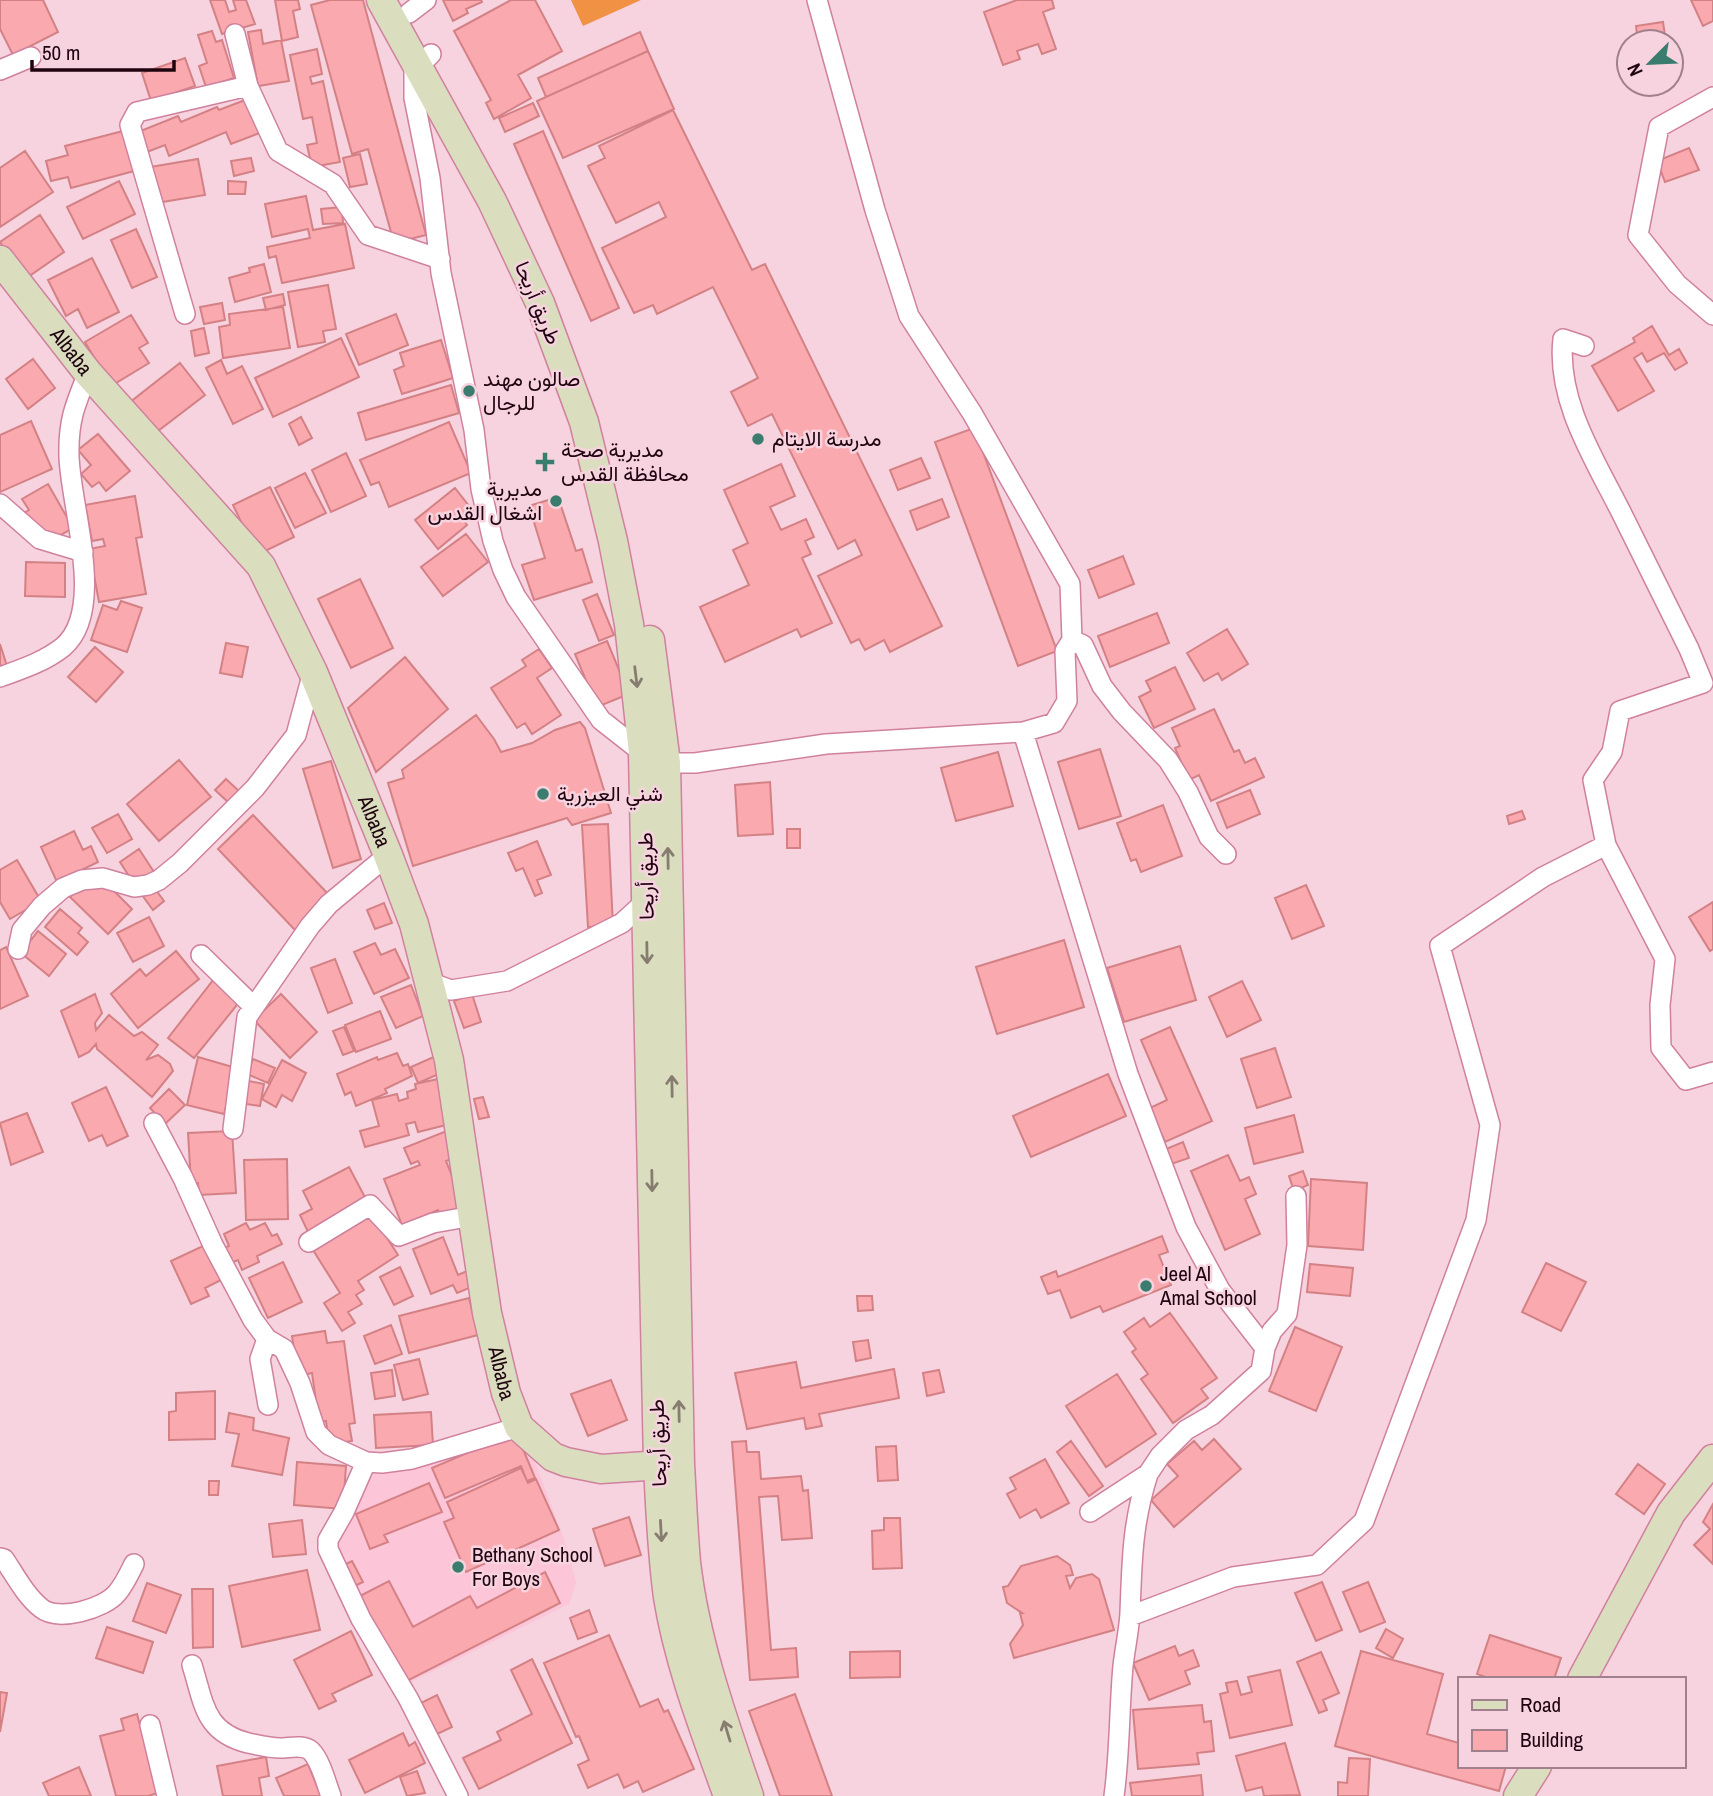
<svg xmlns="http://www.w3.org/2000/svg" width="1713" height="1796" font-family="'Archivo Narrow',Vazirmatn,sans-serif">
<rect width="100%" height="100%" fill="#f6d3de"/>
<path fill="#fdc5d8" d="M530,1448L568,1550L576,1583L569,1604L405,1685L332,1544L375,1472L459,1449Z"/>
<path fill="#f19143" d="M571,0H641L583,26Z"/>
<path fill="#faaaae" stroke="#d48186" stroke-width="2" d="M0,0H43L58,32L13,55L0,29Z
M210,0H225L229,12L236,10L233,0H246L255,24L222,34Z
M275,0H298L300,9L293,11L298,37L282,41Z
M330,0H363L426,235L394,243L368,149L352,154L311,5Z
M443,0H481L482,2L466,9L468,13L453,21Z
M511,0H535L562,51L518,75L531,98L494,119L486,103L491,100L454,31Z
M1017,0H1052L1054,8L1043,12L1056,49L1042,54L1038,44L1017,51L1020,59L1003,65L984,12Z
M1691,0H1713V21L1703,26Z
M1663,22L1666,42H1638L1636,26Z
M261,30L263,44L281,40L289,81L258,86L248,32Z
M212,31L216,42L222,40L234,78L206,87L199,66L207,63L198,35Z
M640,32L648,51L546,97L538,78Z
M317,49L322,74L310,77L312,84L323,81L340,162L312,167L307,145L317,143L312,117L303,119L290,55Z
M648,51L674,109L563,158L537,101Z
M185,58L195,86L151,101L142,73Z
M245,100L262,132L231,144L226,132L169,156L165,145L147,152L138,132L178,116L181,122L217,107L219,110Z
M533,103L539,116L505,132L499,118Z
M673,110L752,270L765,264L942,626L890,652L884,640L865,650L859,639L851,643L818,576L862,555L855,540L838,549L772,414L748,426L731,392L758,378L713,287L657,314L653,305L634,313L602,248L666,217L659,202L616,223L588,166L605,158L599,146Z
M123,131L134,171L71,188L68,177L51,181L46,161L68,155L65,146Z
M543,131L619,308L591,321L514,144Z
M1689,148L1699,170L1665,182L1657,161Z
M25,151L53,192L0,227V168Z
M360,154L367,184L350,187L343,158Z
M251,158L254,171L234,176L231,161Z
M198,159L205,195L156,203L150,167Z
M119,181L135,214L83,239L67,207Z
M228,181L246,182L245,194H228Z
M306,196L313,230L345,224L354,268L282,283L276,256L269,258L267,247L310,238L308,229L272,237L265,204Z
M342,207L343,223L323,224L321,209Z
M40,215L64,252L25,279L0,242Z
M136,229L157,277L132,288L111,240Z
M92,258L119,312L87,328L78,309L66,316L48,280Z
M264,264L271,292L235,302L229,278L250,272L249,268Z
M328,285L336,329L323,331L325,342L298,347L288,292Z
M283,294L285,305L266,310L263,298Z
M222,303L225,320L204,324L200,307Z
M283,307L290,348L223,358L219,327L230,325L229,314Z
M396,314L408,345L359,365L346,334Z
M131,315L148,343L139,348L149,363L111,386L85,342Z
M1652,326L1669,355L1679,349L1687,363L1675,370L1664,353L1647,362L1642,353L1634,358L1654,391L1618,411L1592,366L1635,342L1633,338Z
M204,328L209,353L195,356L191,331Z
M341,338L359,377L273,417L255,378Z
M441,340L453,378L402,394L394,370L404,366L400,353Z
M33,359L55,388L28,409L6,379Z
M221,360L227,374L242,366L263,409L233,424L206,368Z
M180,363L205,395L154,434L129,403Z
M451,385L459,413L366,440L358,413Z
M301,417L312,438L299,445L289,424Z
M31,421L52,469L0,492V435Z
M449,422L471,473L389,507L379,482L371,485L360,460Z
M974,428L1057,651L1018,666L935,442Z
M98,434L130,471L106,491L99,482L92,487L81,474L91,465L78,450Z
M346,453L366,496L331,512L312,470Z
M921,458L930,478L898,490L890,470Z
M781,464L795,496L770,507L781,530L806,519L814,537L805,541L811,554L802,558L832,623L801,637L797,629L725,662L700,607L749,585L733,550L748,543L724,490Z
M305,473L326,513L295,528L275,488Z
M48,484L73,528L55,538L32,526L24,513L29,510L22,499Z
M270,487L294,537L257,555L233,505Z
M455,488L473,511L463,519L467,525L438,549L415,520Z
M135,496L142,537L136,538L146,594L99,602L89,549L105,546L103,539L92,541L85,505Z
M558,497L576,551L582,549L592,582L534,600L522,565L545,558L529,506Z
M942,499L949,517L917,530L910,511Z
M466,534L488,562L443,596L421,567Z
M1123,556L1134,584L1099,598L1088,570Z
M26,562L65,563V597L25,596Z
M360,579L393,648L351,668L318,599Z
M597,594L614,635L599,641L583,600Z
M121,601L142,608L127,652L91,640L103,605L117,610Z
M1157,613L1169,643L1110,667L1098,636Z
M1227,629L1248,664L1222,680L1218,673L1204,681L1187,653Z
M607,641L629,694L597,707L575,654Z
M226,643L248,647L242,677L220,673Z
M0,644L7,666L0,668Z
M95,647L123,672L96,702L68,677Z
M539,649L552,668L537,678L561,715L532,734L525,723L517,728L491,688L526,666L522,660Z
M405,657L448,709L376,772L348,708Z
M1175,667L1195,709L1154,728L1139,697L1151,691L1146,681Z
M1214,709L1234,752L1239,750L1245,763L1255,758L1264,777L1211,801L1199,775L1189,780L1175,748L1180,746L1172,728Z
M476,715L494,739L501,752L532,743L555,730L580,722L585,728L611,813L572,825L567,818L413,866L388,783L404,778L402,770Z
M1100,749L1121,816L1079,829L1058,762Z
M998,752L1013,806L956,821L941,768Z
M179,760L211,797L159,841L127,804Z
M331,761L361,859L333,868L303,769Z
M226,779L240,792L229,803L215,790Z
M770,782L773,834L738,836L735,785Z
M1250,790L1260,814L1227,828L1217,803Z
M1163,805L1182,856L1141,872L1136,859L1131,861L1117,823Z
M1522,811L1525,819L1509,824L1507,816Z
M118,814L132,839L107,853L92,828Z
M253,815L330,896L295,930L218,849Z
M608,824L613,926L588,927L582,825Z
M787,829H800V848H787Z
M74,831L83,850L91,846L98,862L57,882L41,847Z
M537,841L551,875L537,880L542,893L535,896L523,868L516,871L508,853Z
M139,849L156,875L134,884L120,862Z
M17,860L41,901L10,919L0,902V870Z
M81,885L109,886L132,909L108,934L70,897Z
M1306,885L1324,926L1292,939L1275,898Z
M153,886L164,901L153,910L142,895Z
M1713,902V949L1710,951L1689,917Z
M384,903L392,923L375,929L367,910Z
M60,909L82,928L78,933L88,942L77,955L45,927Z
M149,917L164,946L133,962L117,933Z
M38,931L66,954L49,976L21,953Z
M1064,940L1084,1007L997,1034L976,967Z
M375,943L381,955L395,949L409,978L374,994L354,952Z
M1180,946L1196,1000L1124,1022L1107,968Z
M6,947L28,996L0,1009V950Z
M176,951L199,979L138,1028L111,994L140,969L146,976Z
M335,959L352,1003L328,1013L311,968Z
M214,979L241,1000L194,1058L168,1038Z
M1242,981L1261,1020L1227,1037L1209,997Z
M411,985L423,1016L396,1028L381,997Z
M95,994L102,1013L95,1023L96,1030L109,1015L134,1036L142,1032L158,1045L146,1060L158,1055L170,1064L173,1071L152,1097L97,1049L96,1044L89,1052L79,1057L61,1011Z
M281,994L317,1032L290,1058L254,1020Z
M472,994L481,1022L464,1028L454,1001Z
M380,1011L391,1039L356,1052L345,1025Z
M344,1027L354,1051L343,1055L333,1031Z
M1170,1027L1212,1121L1165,1142L1150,1108L1167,1100L1141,1040Z
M1275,1048L1291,1097L1257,1108L1241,1059Z
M397,1053L403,1066L408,1064L412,1076L385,1089L387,1093L356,1106L351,1092L345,1095L337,1074L377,1057L378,1060Z
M438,1055L446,1071L418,1083L411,1067Z
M198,1057L236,1068L224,1114L187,1105Z
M253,1059L275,1068L268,1083L247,1074Z
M282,1060L306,1073L292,1101L282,1095L276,1107L262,1099Z
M1108,1074L1126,1116L1031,1157L1013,1116Z
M438,1079L450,1124L418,1132L415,1122L406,1124L409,1135L365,1147L360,1131L379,1126L372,1100L397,1094L399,1101L408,1098L407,1092L416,1089L415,1084Z
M244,1080L264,1084L260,1106L240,1103Z
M106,1087L128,1136L107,1146L102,1135L89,1141L72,1103Z
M169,1089L185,1105L165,1124L150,1108Z
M483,1097L489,1117L479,1119L474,1099Z
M27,1113L43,1152L11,1165L0,1123Z
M1294,1115L1303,1152L1254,1164L1245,1128Z
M449,1130L459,1156L446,1161L465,1208L441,1217L438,1210L402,1225L384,1179L420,1165L418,1161L411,1164L404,1148Z
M232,1131L236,1193L199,1195L198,1183H191L188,1133Z
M1183,1142L1189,1158L1171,1164L1166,1149Z
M1228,1155L1240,1181L1249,1177L1256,1194L1245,1199L1260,1234L1225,1250L1191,1171Z
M287,1159L288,1219L246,1220L244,1160Z
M349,1167L367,1201L308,1232L300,1215L312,1209L303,1191Z
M1303,1171L1308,1185L1294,1191L1289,1176Z
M1311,1179L1367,1183L1363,1250L1308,1246Z
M371,1213L398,1255L358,1281L364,1290L356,1295L362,1304L348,1312L355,1323L342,1331L324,1303L340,1293L313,1250Z
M246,1223L250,1230L265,1223L272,1236L277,1234L282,1244L257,1256L259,1262L242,1270L238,1260L231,1263L224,1248L229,1246L224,1234Z
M1162,1236L1168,1252L1159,1255L1171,1285L1103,1312L1100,1306L1071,1318L1060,1290L1048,1294L1041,1277L1056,1271L1058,1277Z
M443,1237L458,1275L467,1271L474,1286L457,1293L453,1285L431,1294L413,1249Z
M205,1245L221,1280L205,1288L209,1296L191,1304L171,1261Z
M283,1262L302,1302L268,1318L249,1278Z
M1546,1263L1586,1282L1561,1331L1522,1312Z
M1310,1264L1353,1268L1350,1296L1307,1292Z
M400,1267L413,1296L394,1305L380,1277Z
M857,1296H872L873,1310L858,1311Z
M469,1298L478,1335L409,1353L399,1316Z
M1170,1313L1217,1378L1201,1389L1208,1398L1173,1423L1141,1379L1148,1374L1132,1352L1136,1349L1124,1332L1144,1318L1150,1327Z
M391,1325L402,1354L375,1364L364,1336Z
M1295,1327L1342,1347L1316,1411L1269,1391Z
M325,1331L327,1343L344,1341L355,1423L349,1424L352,1441L329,1444L326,1421L319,1422L312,1373L298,1376L292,1336Z
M868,1340L871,1358L856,1361L853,1342Z
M419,1359L428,1394L403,1400L394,1365Z
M796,1362L801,1388L894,1369L899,1398L819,1414L822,1426L806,1429L804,1418L747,1429L735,1373Z
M392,1370L395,1396L375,1399L371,1373Z
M939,1370L944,1392L927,1396L923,1373Z
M1117,1374L1156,1434L1106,1467L1066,1406Z
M611,1380L627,1420L588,1436L571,1394Z
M215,1391V1439L169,1440V1412L176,1411V1393Z
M431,1412L433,1445L376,1448L374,1415Z
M229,1413L254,1418L253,1430L289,1438L282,1475L232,1466L239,1434L226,1432Z
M516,1432L535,1478L527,1481L521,1466L445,1498L432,1468Z
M1214,1439L1241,1469L1174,1527L1151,1500L1178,1476L1167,1464L1194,1441L1202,1450Z
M746,1441L747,1452H759L761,1479L801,1476L803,1491L808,1490L812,1538L782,1540L778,1496L759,1497L771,1650L796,1648L798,1677L750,1680L732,1442Z
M1071,1441L1103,1486L1089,1496L1057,1452Z
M896,1446L898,1480L878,1481L876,1447Z
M1045,1459L1069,1503L1041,1518L1036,1509L1020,1518L1007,1494L1016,1489L1010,1478Z
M297,1462L346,1466L343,1509L294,1505Z
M1638,1464L1665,1484L1644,1514L1616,1494Z
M521,1468L528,1483L536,1479L559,1530L466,1572L444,1522L454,1518L447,1502Z
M209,1481H219L218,1495H209Z
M429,1483L442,1512L384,1535L388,1542L370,1549L356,1514Z
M1713,1504V1564L1694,1545L1710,1529L1703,1522Z
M629,1517L641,1555L605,1566L593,1529Z
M884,1518H900L902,1568L873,1569L872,1531L884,1530Z
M302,1520L306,1554L273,1557L269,1524Z
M1057,1556L1070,1565L1073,1575L1066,1576L1070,1588L1076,1578L1092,1574L1099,1579L1114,1630L1014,1658L1010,1644L1023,1625L1020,1613H1022L1007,1603L1003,1587L1008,1586L1021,1566Z
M352,1561L363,1582L355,1586L344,1565Z
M307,1570L320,1630L242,1647L229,1586Z
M545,1572L560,1603L403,1683L358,1597L389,1581L413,1627L470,1596L477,1608Z
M1322,1582L1342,1630L1316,1641L1295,1593Z
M1368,1582L1385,1622L1360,1632L1343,1592Z
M147,1583L181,1595L166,1633L133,1621Z
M192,1589H213V1647L193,1648Z
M589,1610L597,1632L578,1639L570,1618Z
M107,1627L153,1642L143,1673L96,1658Z
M1386,1629L1403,1639L1393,1658L1376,1648Z
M351,1631L372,1675L332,1694L336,1701L319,1709L294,1660Z
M609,1635L640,1707L658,1699L664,1712L668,1710L694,1769L643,1792L638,1781L624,1788L618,1774L588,1788L578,1765L589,1760L579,1736L576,1737L544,1663Z
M1490,1635L1561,1658L1554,1679H1491L1477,1674Z
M1175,1646L1179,1656L1193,1650L1199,1666L1185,1671L1190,1684L1149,1700L1133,1663Z
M900,1651V1677L850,1678V1652Z
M1361,1651L1443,1674L1427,1734L1459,1743V1766H1506L1499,1791L1335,1746Z
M1321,1652L1339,1693L1323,1700L1327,1710L1319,1713L1297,1662Z
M532,1659L572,1743L479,1789L463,1758L501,1740L497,1732L532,1714L511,1670Z
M1280,1670L1292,1725L1230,1738L1220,1694L1228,1692L1226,1683L1237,1681L1241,1695L1252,1692L1248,1677Z
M0,1692L7,1693L0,1732Z
M795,1694L832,1796H780L749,1711Z
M437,1695L452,1727L433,1736L417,1705Z
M1202,1705L1204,1722L1211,1721L1214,1751L1197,1753L1199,1764L1138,1769L1133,1710Z
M137,1714L158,1793L148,1796H116L100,1736L124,1730L121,1719Z
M403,1733L409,1746L415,1742L425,1763L365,1793L349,1760Z
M1285,1743L1300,1795L1264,1796L1262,1787L1246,1791L1236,1756Z
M266,1757L269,1776L259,1778L262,1796H223L217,1766Z
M1349,1758L1370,1759L1368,1796H1338V1782L1347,1783Z
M308,1764L321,1796H284L276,1778Z
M79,1767L91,1796H49L43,1783Z
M417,1771L425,1793L407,1796L400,1777Z
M1201,1775L1203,1796H1132L1130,1783Z"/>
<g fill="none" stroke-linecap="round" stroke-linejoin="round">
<g stroke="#d0819e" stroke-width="22">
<path id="street" d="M817,0L875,210L909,316L972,413L1070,584L1072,640
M409,13L426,0
M235,34L248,86
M431,54L414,71V98L430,178L441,273L474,430L481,489L493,541L503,570L516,597L601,720L643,753L666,763H695L826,744L1023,732L1054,723L1067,701L1065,651L1072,640L1083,645L1102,686L1122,712L1168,760L1188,792L1209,837L1226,854
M0,70L31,57
M1713,97L1659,127L1638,235L1677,284L1713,315
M185,314L130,125L137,112L248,86L278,151L333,184L368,235L440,259
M1584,346L1563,339C1556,401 1595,460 1622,514C1644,559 1667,604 1689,649L1703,683L1620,711L1612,752L1593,780L1606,845L1665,959L1660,1005L1661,1048L1686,1080L1713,1072
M0,504L40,539L83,552
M0,677C22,669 44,662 63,647C107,610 70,505 69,456C68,421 75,405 88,373
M1023,732L1128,1074L1186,1227L1220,1290L1265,1348L1261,1371L1212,1415L1186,1430L1160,1456L1148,1474L1090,1512
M18,949L22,930L42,906L63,888L82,880L103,878L134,887L148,885L159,880L180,863L255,788L296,735L313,672
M201,955L254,1007
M429,982L451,990L507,981L622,923L646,901
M154,1123L183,1178L213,1245L253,1320L267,1339L284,1349L300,1383L316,1432L329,1445L366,1462
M233,1129L247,1017L310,926L329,904L388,855
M309,1242L370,1205L399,1236L433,1223L473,1216
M267,1339L260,1359L268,1405
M1265,1348L1272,1331L1287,1314L1297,1245L1296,1196
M0,1558L4,1559C15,1575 25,1595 41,1608C58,1622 104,1609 117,1593C124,1585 129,1574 134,1564
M1130,1616L1233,1577L1317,1565L1364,1521L1476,1220L1490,1125L1440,946L1543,877L1606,845
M192,1665C204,1703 204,1732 248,1743C258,1745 269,1748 280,1748C290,1748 303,1744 311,1751C321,1761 326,1783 331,1796
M150,1725L167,1796
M458,1796L408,1698L361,1619L328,1549V1540L344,1512L366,1462L382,1463L412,1459L519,1427
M1114,1796C1120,1753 1119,1710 1123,1666C1125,1648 1129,1631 1130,1613C1132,1561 1132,1524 1148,1474"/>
</g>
<g stroke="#d0819e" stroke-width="31">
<g id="secondary">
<path d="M381,0L492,201L540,303L584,422L613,541L629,624L643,753L658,1464C660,1509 662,1553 668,1597C679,1665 705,1731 728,1796"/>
<path id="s1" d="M0,260L88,373L261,566L313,672L388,855L414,924L449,1060L487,1313L506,1393L519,1427L553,1457L566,1462L601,1469L677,1464"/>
<path d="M650,640L666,763L680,1464C682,1497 683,1529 686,1562C695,1641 723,1720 749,1796"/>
<path d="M1582,1679L1671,1513L1713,1459"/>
<path d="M1518,1796L1537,1766"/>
</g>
</g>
<use href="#street" stroke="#fff" stroke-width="19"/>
<use href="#secondary" stroke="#dadebf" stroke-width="28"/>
</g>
<defs><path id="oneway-shaft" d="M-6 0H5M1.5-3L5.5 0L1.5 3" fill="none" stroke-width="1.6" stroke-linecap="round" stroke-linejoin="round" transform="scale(1.75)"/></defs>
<g stroke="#867c70">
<use href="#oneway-shaft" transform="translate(636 677) rotate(83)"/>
<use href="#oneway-shaft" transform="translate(668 858) rotate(-91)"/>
<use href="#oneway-shaft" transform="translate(647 953) rotate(89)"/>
<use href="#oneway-shaft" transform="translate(672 1086) rotate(-91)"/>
<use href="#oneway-shaft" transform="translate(652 1181) rotate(89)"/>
<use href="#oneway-shaft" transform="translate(679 1411) rotate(-91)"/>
<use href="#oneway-shaft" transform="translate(661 1531) rotate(87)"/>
<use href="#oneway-shaft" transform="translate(727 1731) rotate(-107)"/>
</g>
<g fill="#3a7c6d" stroke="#f6d3de" stroke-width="2.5">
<circle cx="469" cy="391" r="7"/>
<circle cx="758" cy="439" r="7"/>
<path d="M541.5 451.5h7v7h7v7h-7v7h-7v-7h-7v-7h7z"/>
<circle cx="556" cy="501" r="7"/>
<circle cx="543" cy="794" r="7"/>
<circle cx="1146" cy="1286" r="7"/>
<circle cx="458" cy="1567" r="7"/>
</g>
<g text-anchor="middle" stroke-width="5" stroke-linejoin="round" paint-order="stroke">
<g font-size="21" fill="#1f0410" stroke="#f6d3de">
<text transform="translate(538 303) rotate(67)" y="7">طريق أريحا</text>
<text dy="7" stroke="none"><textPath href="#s1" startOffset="116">Albaba</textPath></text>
<text dy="7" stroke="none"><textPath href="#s1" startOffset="682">Albaba</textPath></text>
<text transform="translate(646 876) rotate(-91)" y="7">طريق أريحا</text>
<text dy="7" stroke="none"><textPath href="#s1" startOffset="1250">Albaba</textPath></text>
<text transform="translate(658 1443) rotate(-92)" y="7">طريق أريحا</text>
</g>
<g font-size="21" fill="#1f0410" stroke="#f6d3de" text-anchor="start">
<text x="483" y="386">صالون مهند<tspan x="483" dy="24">للرجال</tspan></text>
<text x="772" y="446">مدرسة الايتام</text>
<text x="561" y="457">مديرية صحة<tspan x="561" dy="24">محافظة القدس</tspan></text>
<text x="542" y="496" text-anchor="end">مديرية<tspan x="542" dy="24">اشغال القدس</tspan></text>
<text x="557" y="801">شني العيزرية</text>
<text x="1160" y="1281">Jeel Al<tspan x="1160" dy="24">Amal School</tspan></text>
<text x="472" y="1562">Bethany School<tspan x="472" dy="24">For Boys</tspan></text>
</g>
</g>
<rect x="1458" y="1677" width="228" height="91" fill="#f6d3de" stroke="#a0808c" stroke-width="2"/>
<rect x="1472" y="1700" width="35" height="10" fill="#dadebf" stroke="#a0808c" stroke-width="2"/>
<text x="1520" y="1712" font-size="21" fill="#1f0410">Road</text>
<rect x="1472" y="1730" width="35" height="21" fill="#faaaae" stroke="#a0808c" stroke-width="2"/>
<text x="1520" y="1747" font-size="21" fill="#1f0410">Building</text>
<g transform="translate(1650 63) rotate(246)"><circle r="33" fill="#f6d3de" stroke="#a0808c" stroke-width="2"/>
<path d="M0-5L12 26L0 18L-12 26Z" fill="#3a7c6d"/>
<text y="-10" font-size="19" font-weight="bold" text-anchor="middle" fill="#1f0410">N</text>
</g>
<path d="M32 60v10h142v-10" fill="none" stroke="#1f0410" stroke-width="3.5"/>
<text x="42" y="60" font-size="21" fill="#1f0410" stroke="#f6d3de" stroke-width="5" paint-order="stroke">50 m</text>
</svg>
